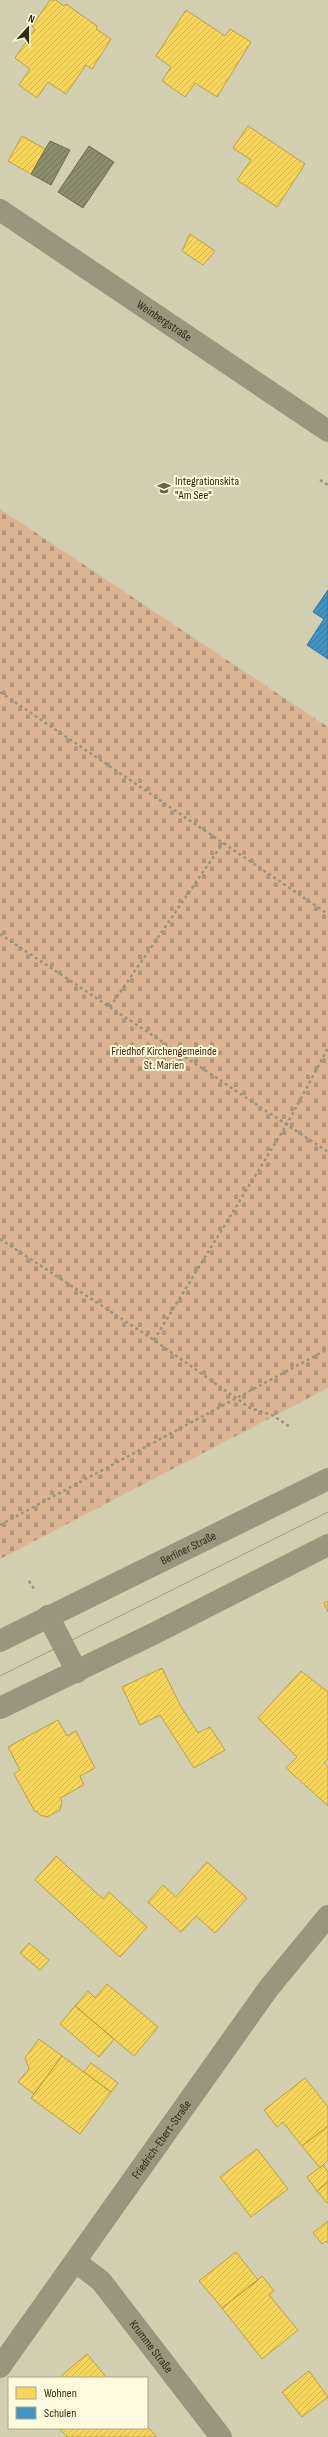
<svg xmlns="http://www.w3.org/2000/svg" width="328" height="2437" font-family="'Sofia Sans Condensed',sans-serif">
<defs>
<pattern id="cemetery-stones" width="16" height="16" patternUnits="userSpaceOnUse"><rect width="16" height="16" fill="#dbb494"/><path d="M2 7V4a2 2 0 0 1 4 0v3zM10 15v-3a2 2 0 0 1 4 0v3z" fill="#b29378"/></pattern>
<pattern id="homes-hatch" width="6" height="6" patternUnits="userSpaceOnUse"><rect width="6" height="6" fill="#f6d55c"/><path d="M-1 1l2-2M0 6l6-6M5 7l2-2" fill="none" stroke="#d3b74f"/></pattern>
<pattern id="schools-hatch" width="6" height="6" patternUnits="userSpaceOnUse"><rect width="6" height="6" fill="#4393c3"/><path d="M-1 1l2-2M0 6l6-6M5 7l2-2" fill="none" stroke="#38789d"/></pattern>
<pattern id="industry-hatch" width="6" height="6" patternUnits="userSpaceOnUse"><rect width="6" height="6" fill="#8c8c6e"/><path d="M-1 1l2-2M0 6l6-6M5 7l2-2" fill="none" stroke="#737359"/></pattern>
</defs>
<rect width="100%" height="100%" fill="#d1cfaf"/>
<path fill="url(#cemetery-stones)" d="M0,509L328,727V1388L0,1559Z"/>
<path fill="url(#homes-hatch)" stroke="#baa246" d="M50,0H56L64,6L66,4L97,26L96,29L111,39L92,69L86,65L66,94L48,82L37,98L19,85L30,69L15,58L35,29L32,26Z
M186,10L225,36L230,29L251,42L217,97L195,83L185,97L162,81L171,67L156,56Z
M248,126L305,164L277,207L237,180L251,160L233,148Z
M22,136L45,149L31,174L8,161Z
M190,234L215,251L203,265L182,251Z
M328,1601V1612L324,1603Z
M162,1668L180,1705L198,1733L210,1727L225,1750L194,1768L160,1715L140,1725L122,1687Z
M301,1671L328,1692V1759L324,1763L328,1767V1806L286,1768L297,1757L258,1718Z
M58,1720L67,1736L76,1731L95,1768L80,1776L84,1785L60,1798L62,1802L60,1810L47,1817L40,1815L37,1811L35,1812L14,1774L20,1770L8,1747Z
M56,1856L103,1899L109,1892L147,1927L120,1957L35,1880Z
M207,1862L247,1898L215,1933L196,1916L181,1932L148,1902L163,1885L176,1897Z
M29,1943L49,1960L40,1970L20,1953Z
M107,1984L158,2027L134,2056L75,2006L88,1991L95,1998Z
M75,2006L114,2039L99,2057L60,2024Z
M39,2039L62,2056L34,2094L18,2082L29,2069L25,2058Z
M62,2056L111,2092L80,2134L31,2098Z
M91,2063L118,2083L111,2092L84,2072Z
M305,2078L328,2107V2126L302,2146L283,2122L277,2127L264,2110Z
M328,2126V2160L320,2168L302,2146Z
M257,2149L288,2189L251,2217L220,2177Z
M323,2165L328,2172V2182L317,2191L307,2177Z
M328,2182V2202L327,2203L317,2191Z
M328,2221V2243L326,2241L322,2244L313,2233Z
M236,2252L258,2280L222,2308L199,2281Z
M262,2276L274,2291L269,2295L298,2330L262,2359L222,2308Z
M87,2354L107,2378H59Z
M309,2371L328,2397L302,2417L282,2392Z
M147,2426L157,2437H67L59,2428H147Z"/>
<path fill="url(#schools-hatch)" stroke="#3d748e" d="M328,590V659L307,645L324,619L313,612Z"/>
<path fill="url(#industry-hatch)" stroke="#706f53" d="M50,141L70,150L51,185L31,174Z
M89,146L114,162L83,208L58,192Z"/>
<g fill="none" stroke-linecap="round" stroke-linejoin="round">
<path stroke="#97957d" stroke-width="2.5" stroke-dasharray="3 3" stroke-linecap="butt" d="M320,480L328,485
M0,692L328,914
M0,934L328,1152
M110,1007L223,843
M0,1239L154,1340L250,1408L272,1415L290,1427
M154,1340L287,1124L328,1048
M0,1525L328,1349
M29,1581L34,1589"/>
<g stroke="#98967c" stroke-width="22">
<path id="s1" d="M0,210L328,431"/>
<path d="M48,1616L77,1672"/>
<path id="s2" d="M0,1641L328,1479"/>
<path d="M0,1708L153,1634L328,1545"/>
<path id="s3" d="M76,2262L101,2281L221,2437"/>
<path id="s4" d="M0,2367L268,1989L328,1916"/>
</g>
<path stroke="#9a9980" stroke-width="1" d="M0,1676L328,1512"/>
</g>
<defs>
<g id="school-bare" transform="scale(1.08)"><path d="M0-5L7-2L0 1L-7-2ZM-4 1L0 2.5L4 1V4Q0 6-4 4Z" fill="#67654a" stroke="#fdfbdd" stroke-width="2.5" paint-order="stroke"/></g>
</defs>
<g fill-rule="evenodd">
<use href="#school-bare" x="164" y="488"/>
</g>
<g text-anchor="middle" stroke-width="4" stroke-linejoin="round" paint-order="stroke">
<g font-size="12" fill="#2e2c14" stroke="#fdfbdd">
<text dy="4" stroke="none"><textPath href="#s1" startOffset="198">Weinbergstraße</textPath></text>
<text dy="4" stroke="none"><textPath href="#s2" startOffset="210">Berliner Straße</textPath></text>
<text dy="4" stroke="none"><textPath href="#s4" startOffset="279">Friedrich-Ebert-Straße</textPath></text>
<text dy="4" stroke="none"><textPath href="#s3" startOffset="114">Krumme Straße</textPath></text>
</g>
<g font-size="12" fill="#2e2c14" stroke="#fdfbdd" text-anchor="start">
<text x="175" y="485">Integrationskita<tspan x="175" dy="14">"Am See"</tspan></text>
</g>
<g font-size="12" fill="#4e2613" stroke="#fdfbdd">
<text x="164" y="1055">Friedhof Kirchengemeinde<tspan x="164" dy="14">St. Marien</tspan></text>
</g>
</g>
<rect x="8" y="2377" width="140" height="52" fill="#fdfbdd" stroke="#aaa88d"/>
<rect x="16" y="2387" width="20" height="12" fill="#f6d55c" stroke="#aaa88d"/>
<text x="44" y="2397" font-size="12" fill="#2e2c14">Wohnen</text>
<rect x="16" y="2407" width="20" height="12" fill="#4393c3" stroke="#aaa88d"/>
<text x="44" y="2417" font-size="12" fill="#2e2c14">Schulen</text>
<g transform="translate(28 28) rotate(21)" stroke="#fdfbdd" stroke-width="3" paint-order="stroke">
<path d="M0-3L7 15L0 10L-7 15Z" fill="#2e2c14"/>
<text y="-6" font-size="11" font-weight="bold" text-anchor="middle" fill="#2e2c14">N</text>
</g>
</svg>
